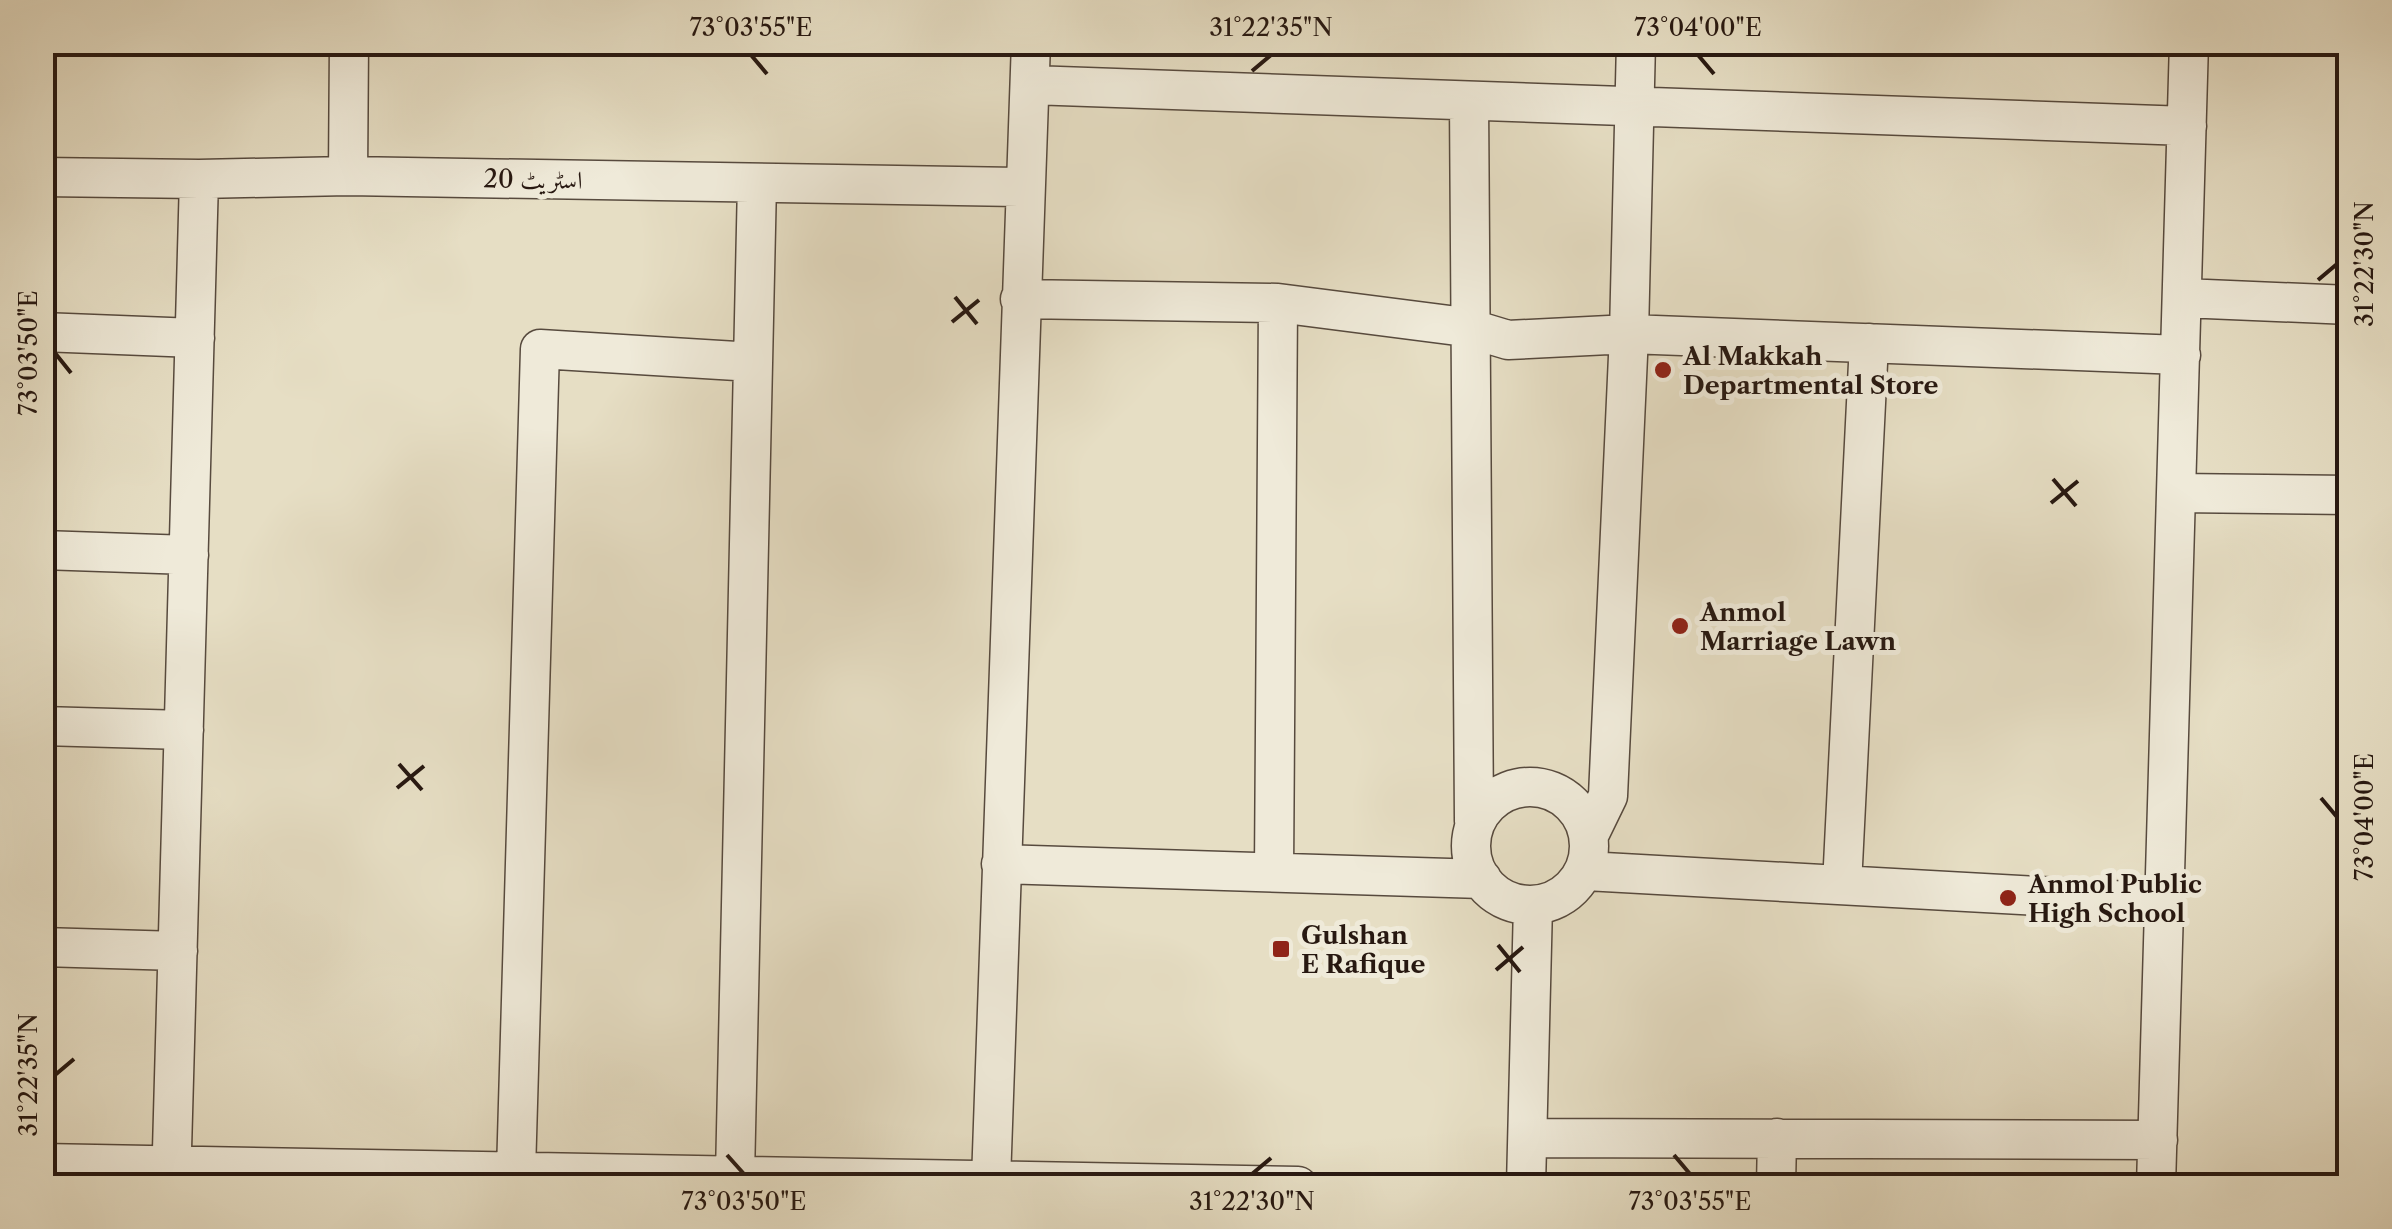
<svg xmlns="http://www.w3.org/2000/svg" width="2392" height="1229" font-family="'Libre Caslon Text',Amiri,serif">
<rect width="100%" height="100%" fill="#e6dec4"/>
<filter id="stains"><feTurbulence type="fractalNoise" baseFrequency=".002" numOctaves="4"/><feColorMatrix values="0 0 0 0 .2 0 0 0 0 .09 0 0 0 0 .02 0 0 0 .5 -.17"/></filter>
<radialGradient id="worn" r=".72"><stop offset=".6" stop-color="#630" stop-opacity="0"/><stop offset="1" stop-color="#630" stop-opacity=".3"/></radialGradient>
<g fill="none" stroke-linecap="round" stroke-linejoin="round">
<g stroke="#574a3e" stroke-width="41">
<path id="minor" d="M1031,85L2187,126
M1469,101L1474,821
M348,176L349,42
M42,177L199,179L348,176L1024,187
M2183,298L2350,305
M1020,299L1278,303L1465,327L1508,340L1629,334L2181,355
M42,332L195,338
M2177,493L2350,495
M42,550L189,555
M42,726L184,730
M1471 846a59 59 0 1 1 118 0a59 59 0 1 1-118 0Z
M1590,833L1608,796L1629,334L1636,42
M1001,864L1482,879
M1586,871L2165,903
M1274,872L1278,303
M1842,885L1869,343
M42,947L178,951
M1528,1138L2158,1140
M42,1163L1298,1186
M516,1172L540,349L753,362
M735,1176L757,183
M991,1181L1031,42
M171,1186L199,179
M1526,1186L1533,905
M1776,1186L1777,1138
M2156,1186L2189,42"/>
</g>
<use href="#minor" stroke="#efead9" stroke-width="38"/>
</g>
<path fill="none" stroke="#271811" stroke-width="4" d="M751,55L767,74M1698,55L1714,74M1252,71L1271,55M2318,280L2337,264M955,297L977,324M952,322L979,300M55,353L71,373M2053,479L2076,506M2051,503L2078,481M399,764L422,790M397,788L424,766M2321,798L2337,817M1498,945L1520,972M1496,970L1523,947M55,1075L74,1059M727,1155L744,1174M1674,1155L1690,1174M1252,1174L1271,1158"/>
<g fill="#8f2418" stroke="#efead9" stroke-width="4">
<circle cx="1663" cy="370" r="10"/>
<circle cx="1680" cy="626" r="10"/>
<circle cx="2008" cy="898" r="10"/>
<rect x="1271" y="939" width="20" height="20" rx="5"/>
</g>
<g text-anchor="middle" stroke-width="10" stroke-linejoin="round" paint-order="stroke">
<g font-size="25" fill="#271811" stroke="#efead9">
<text transform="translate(533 179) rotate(1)" y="9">اسٹریٹ 20</text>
</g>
<g font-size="25" font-weight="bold" fill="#271811" stroke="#efead9" text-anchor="start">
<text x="1683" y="365">Al Makkah<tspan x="1683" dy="29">Departmental Store</tspan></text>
<text x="1700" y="621">Anmol<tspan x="1700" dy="29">Marriage Lawn</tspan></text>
<text x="2028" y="893">Anmol Public<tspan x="2028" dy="29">High School</tspan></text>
<text x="1301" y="944">Gulshan<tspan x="1301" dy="29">E Rafique</tspan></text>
</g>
</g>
<rect width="2392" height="1229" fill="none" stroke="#e6dec4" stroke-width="110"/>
<rect x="55" y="55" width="2282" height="1119" fill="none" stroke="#271811" stroke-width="4"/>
<g font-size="25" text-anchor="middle" fill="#271811">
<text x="751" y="36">73°03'55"E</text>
<text x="1271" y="36">31°22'35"N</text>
<text x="1698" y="36">73°04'00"E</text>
<text transform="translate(2364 264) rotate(-90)" y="9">31°22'30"N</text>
<text transform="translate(28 353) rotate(-90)" y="9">73°03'50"E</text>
<text transform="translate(2364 817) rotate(-90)" y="9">73°04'00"E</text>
<text transform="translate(28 1075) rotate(-90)" y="9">31°22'35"N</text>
<text x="744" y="1210">73°03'50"E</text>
<text x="1252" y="1210">31°22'30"N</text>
<text x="1690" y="1210">73°03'55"E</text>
</g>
<rect width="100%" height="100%" filter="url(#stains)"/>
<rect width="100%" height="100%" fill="url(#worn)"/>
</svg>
